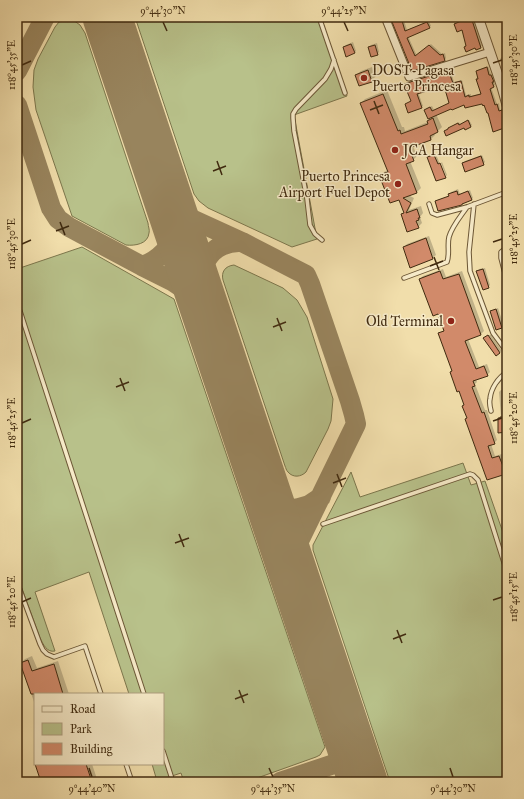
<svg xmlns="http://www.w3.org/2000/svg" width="524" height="799" font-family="'IM FELL Great Primer',serif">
<rect width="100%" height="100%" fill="#f1deab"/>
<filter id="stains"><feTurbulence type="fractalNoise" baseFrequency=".005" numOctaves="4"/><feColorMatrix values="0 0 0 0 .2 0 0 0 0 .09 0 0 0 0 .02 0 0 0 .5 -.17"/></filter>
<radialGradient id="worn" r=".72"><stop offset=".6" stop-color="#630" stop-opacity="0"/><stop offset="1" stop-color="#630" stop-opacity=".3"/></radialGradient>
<path fill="#b8c18a" stroke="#7c764c" d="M135,17H321L347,96L294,115L317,239L292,247L208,208L199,201L194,194Z
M66,20H73L80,25L85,33L148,223C148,226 150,230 149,233C148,244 135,246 126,245L72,216L36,110L33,87L34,70L38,59L55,27L59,22Z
M82,247L174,299L325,747L320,755L316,757L246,782H184L181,773L157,781L152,764H163V694H129L89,572L35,592L55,651C47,653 43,644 40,638L17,575V269Z
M234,265L283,288L297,300L307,317L333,399L331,421L328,429L306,472C301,477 293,478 288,472C286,470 286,468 285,466L223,280C221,272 225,266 234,265Z
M463,463L471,485L485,481L507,544V782H390L313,550V545L351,472L360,497Z"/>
<path fill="#0003" d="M391,17H403L407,30L429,21L431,26L429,27L408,36L417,56L431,44L442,54L445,53L446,58L445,60L413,70Z
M464,17H474L476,25H475L482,45L481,47L476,48L467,45L462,29L455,24L457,23L465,20Z
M353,42L356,51L355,52L344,47L346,45Z
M377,43L379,52L377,54L369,47L371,45Z
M507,55V66V65L502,66L500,59L502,57Z
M488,66L491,74H493L495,79L494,80L495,85L491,87L497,104L499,103L500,110L503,109L507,122V126L506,127L485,104L483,103L465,104L436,114L442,127L438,131L434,133L435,135L431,139L413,146L417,156L413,160L410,161L421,188L417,192L408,195L414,198L409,210L421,206L423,213L420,217L422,223L418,227L402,215L405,212L400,198L380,176L384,172L388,170L361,103L365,99L387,90L402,127H404L405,131L428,122V121L433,116L425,110L427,108L432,106L434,110L450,103L445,85L418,92L423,106L421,107L406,104L412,101L405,84L407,82L450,69L454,82L462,80L466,95L471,94V96L482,93L477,80L479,78L477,71L478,70Z
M372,67L376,76L371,81L356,75L361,71Z
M469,120L472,125L470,127L449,128L459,122L460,124Z
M435,153L438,159L444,177L428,158Z
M482,155L485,162L483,164L463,163L465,161Z
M442,162L447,175L446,176L441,163Z
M458,189L460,194L470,190L473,198L471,200L436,202L438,200L450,196V194L451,192Z
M429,236L436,255L432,258L404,247L407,244Z
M485,268L490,285L488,287L478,271L479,269Z
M443,269L446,277L462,271L484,331L481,334L468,339L479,367L487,364L490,372L487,375L476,379L477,382L475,384L485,410H487L497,440L494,443L491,444L495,456L502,454L507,466V471L505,473L487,479L468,418L465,405L439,333L445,330L438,313L420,279L423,276Z
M498,308L504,326L502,327L491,311L493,310Z
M489,335H491L502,351L496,355L486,337Z
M501,390H507L504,399H506L507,408V449L506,445L505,431L499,418L501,417L499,392Z
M32,656L37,668L58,661L69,694H35V705L21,663L25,659Z
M36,764H92L98,782H42Z"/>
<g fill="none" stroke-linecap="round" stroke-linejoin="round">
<path stroke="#98845d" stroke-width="20" d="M17,71L45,17
M17,105L51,208L58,219L69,227L142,266L172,281L202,301
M172,210L242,242L306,275L310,284L350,401L354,415L356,424L296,547L290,564
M142,266C157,261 175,246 175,228C175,222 173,216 172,210
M199,289C201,280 202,267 207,259C214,247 228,241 242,242
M271,506L295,509L309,505L321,497
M280,782L355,757"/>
<path stroke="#98845d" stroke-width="49" d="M107,17L363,782"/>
</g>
<path fill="#d18a6a" stroke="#402a0f" d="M390,17H401L405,31L427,22L430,28L407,38L415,56L429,45L440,55L443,54L445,61L412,71Z
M463,17H471L481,48L476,50L475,48L466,52L464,47L466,46L462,30L457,32L454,24L464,20Z
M351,44L355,53L346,57L343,47Z
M375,45L378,55L371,57L368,47Z
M487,67L489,75H491L494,82H492L494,87L490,89L495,105L497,104L499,111L502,110L507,127L493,132L488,113H487L484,105L483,106L482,104L465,108L464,105L452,110L451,109L428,119L424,110L430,107L432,111L449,103L444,86L417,94L422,108L408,113L405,104L411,101L404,84L448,70L453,83L461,81L465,97L469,95V97L481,94L476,79H478L476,71Z
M368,70L372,82L359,86L355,75Z
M383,94L398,131L400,130L401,134L428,124L427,121L433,118L438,132L430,136L431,140L409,148L414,161L406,164L417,193L403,198L411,203L406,213L417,209L420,218H418L419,220L416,221L419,228L407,232L401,214L404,213L399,200L390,203L379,175L388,172L360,103Z
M468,120L471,127L465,130L464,128L446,136L444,131L448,129V128L458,123L459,125Z
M434,155L438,164L440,163L446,178L436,181L427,157Z
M481,156L484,165L465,172L462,163Z
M457,191L458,195L468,191L472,200L462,204V205L438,211L435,201L449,196L448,194Z
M426,238L433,259L410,268L403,247Z
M483,269L489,288L483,290L476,271Z
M440,271L443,279L459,274L481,335L465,341L476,369L484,366L488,376L473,381L475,386L472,387L482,413L484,412L495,444L488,446L492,458L499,456L506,474L487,480L465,419L467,418L462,406L464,405L459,391L457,392L450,372L452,371L438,333L444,331L438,314L433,316L419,279Z
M496,309L502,328L496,330L490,311Z
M488,335L500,353L496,356L483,338Z
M500,417H507V432L498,433V418H500Z
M28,660L32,671L54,664L63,694H31L20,663Z
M35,764H86L92,782H41Z"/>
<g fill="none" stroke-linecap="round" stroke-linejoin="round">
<g stroke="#6c5736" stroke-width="5.5">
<path id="service" d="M319,17L345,93
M429,204L432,213L437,215L467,207L507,192
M474,204L469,252L470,271L493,333L507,352
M322,240L315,234L310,225L307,199L294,131L293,118V114L296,109L325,79L331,69L334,60
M507,247L501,252V258L507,281
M404,278L447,262C450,254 447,245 449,237C452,226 461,216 467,207
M17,309L20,311L144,694
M491,411C490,407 489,403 490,399C491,388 498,378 507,372
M323,524L470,474L473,475L478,480L507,572
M17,582L40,644L43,650L47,654L54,657L85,646L101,694
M163,751L173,782
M126,764L132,782"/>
</g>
<g stroke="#6c5736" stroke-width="9">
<path id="minor" d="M385,17L409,77L490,52"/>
</g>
<g stroke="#6c5736" stroke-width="11">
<path id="tertiary" d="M478,17L502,87L507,105"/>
</g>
<use href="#service" stroke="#f6eac8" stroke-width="3.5"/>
<use href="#minor" stroke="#f6eac8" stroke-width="7"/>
<use href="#tertiary" stroke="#f6eac8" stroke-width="9"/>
</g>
<path fill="none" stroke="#402a0f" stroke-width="1.5" d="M163,22L167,31M344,22L348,31M493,63L502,60M22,65L31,61M374,101L379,114M370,110L383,105M217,161L222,175M213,171L226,166M60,222L65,235M56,231L69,226M493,242L502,239M22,244L31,240M434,257L439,270M430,266L443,261M277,318L282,331M273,327L286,322M120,378L125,391M116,387L129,382M493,421L502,418M22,423L31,419M337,474L342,487M333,483L346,478M179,534L184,547M175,543L189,538M493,600L502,597M22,602L31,598M397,630L402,643M393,639L406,634M239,690L244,703M235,699L248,694M89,768L92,777M269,768L273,777M450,768L453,777"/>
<g fill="#8f2418" stroke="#f6eac8" stroke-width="1.5">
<circle cx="364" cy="78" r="4"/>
<circle cx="395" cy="150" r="4"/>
<circle cx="398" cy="184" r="4"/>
<circle cx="451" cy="321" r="4"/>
</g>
<g text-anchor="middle" stroke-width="3" stroke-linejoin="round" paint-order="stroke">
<g font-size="14" fill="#402a0f" stroke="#f6eac8" text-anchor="start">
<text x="372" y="75">DOST-Pagasa<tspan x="372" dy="16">Puerto Princesa</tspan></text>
<text x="403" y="155">JCA Hangar</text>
<text x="390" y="181" text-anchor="end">Puerto Princesa<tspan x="390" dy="16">Airport Fuel Depot</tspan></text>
<text x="443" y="326" text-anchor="end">Old Terminal</text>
</g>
</g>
<rect width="524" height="799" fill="none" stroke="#f1deab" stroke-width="44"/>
<rect x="34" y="693" width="130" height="72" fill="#f6eac8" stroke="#ad9d7e"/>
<rect x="42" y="706" width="20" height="6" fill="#f6eac8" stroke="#ad9d7e"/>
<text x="70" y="713" font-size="12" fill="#402a0f">Road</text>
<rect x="42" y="723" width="20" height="12" fill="#b8c18a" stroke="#ad9d7e"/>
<text x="70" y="733" font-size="12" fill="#402a0f">Park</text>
<rect x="42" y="743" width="20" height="12" fill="#d18a6a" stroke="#ad9d7e"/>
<text x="70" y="753" font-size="12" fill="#402a0f">Building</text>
<rect x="22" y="22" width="480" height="755" fill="none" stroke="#402a0f" stroke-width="1.5"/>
<g font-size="10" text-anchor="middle" fill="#402a0f">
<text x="163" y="14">9°44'30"N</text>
<text x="344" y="14">9°44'25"N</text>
<text transform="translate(513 60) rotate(-90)" y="4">118°45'30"E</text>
<text transform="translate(11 65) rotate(-90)" y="4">118°45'35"E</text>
<text transform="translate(513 239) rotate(-90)" y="4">118°45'25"E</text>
<text transform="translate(11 244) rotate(-90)" y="4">118°45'30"E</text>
<text transform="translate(513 418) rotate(-90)" y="4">118°45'20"E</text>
<text transform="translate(11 423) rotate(-90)" y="4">118°45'25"E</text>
<text transform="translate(513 597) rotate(-90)" y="4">118°45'15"E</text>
<text transform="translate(11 602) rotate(-90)" y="4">118°45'20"E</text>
<text x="92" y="792">9°44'40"N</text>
<text x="273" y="792">9°44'35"N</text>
<text x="453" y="792">9°44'30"N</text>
</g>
<rect width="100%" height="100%" filter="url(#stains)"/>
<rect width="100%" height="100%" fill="url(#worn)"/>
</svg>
